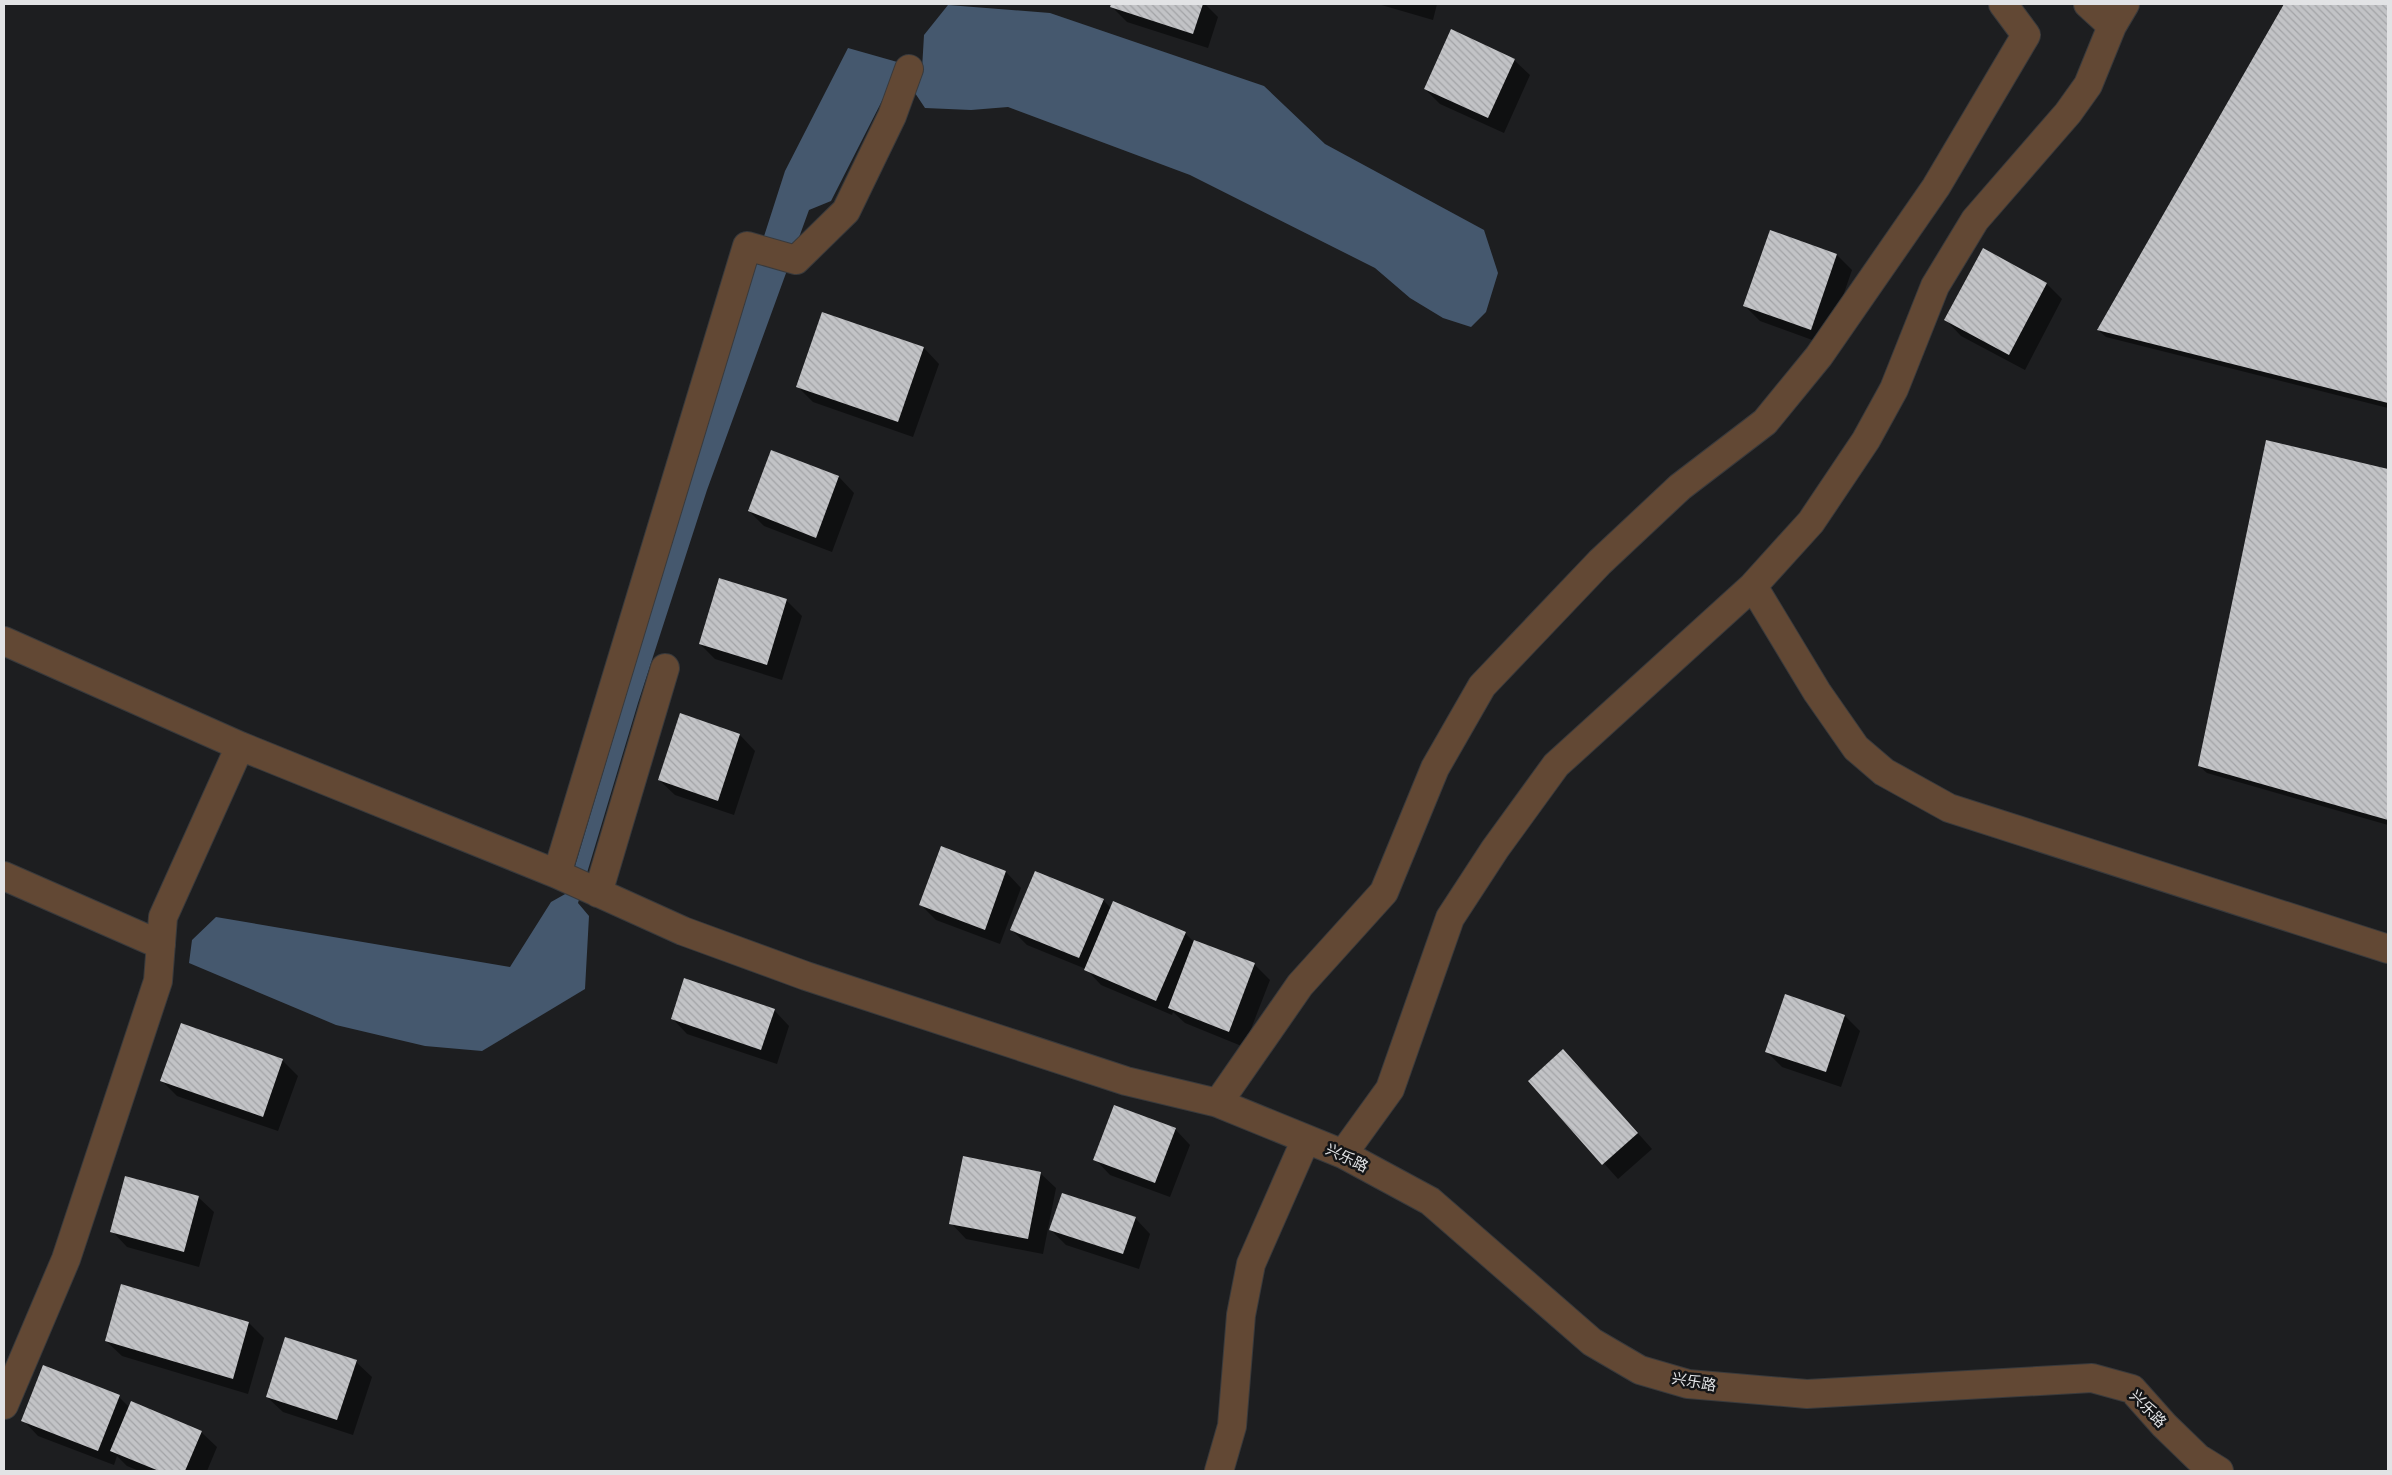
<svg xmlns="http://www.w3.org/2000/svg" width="2392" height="1475" font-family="'Golos Text','Noto Sans SC',sans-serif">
<defs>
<pattern id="building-back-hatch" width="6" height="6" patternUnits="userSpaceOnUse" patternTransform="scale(1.25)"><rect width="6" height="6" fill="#c2c3c6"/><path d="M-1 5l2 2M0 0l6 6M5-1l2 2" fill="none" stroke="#a2a3a6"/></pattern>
</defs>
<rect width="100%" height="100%" fill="#1d1e20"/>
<path fill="#45586e" d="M948,5L1050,13L1264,86L1325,144L1484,230L1498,273L1486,312L1471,327L1443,318L1410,298L1375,268L1190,175L1008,107L971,110L925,108L915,93L887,91L831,201L809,210L707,490L638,703L578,903L589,916L585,989L482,1051L425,1046L336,1025L189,963L192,940L216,917L510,967L551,902L567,893L749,283L785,171L848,48L922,69L924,35Z"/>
<path fill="#0007" d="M1112,4H1205L1218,17L1208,48L1127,22L1111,6Z
M1378,4H1437L1433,20Z
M2285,4H2388V408L2106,337L2098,330Z
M1514,60L1530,75L1504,133L1440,104L1425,89Z
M1983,250L2047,284L2062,299L2025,370L1961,336L1946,320Z
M1837,255L1852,270L1826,345L1760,321L1745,306Z
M924,348L939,364L913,437L813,402L798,387Z
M2267,442L2388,470V825L2207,773L2199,766Z
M771,452L839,477L854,493L832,552L764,526L749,511Z
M786,600L802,616L782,680L715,659L700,644Z
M681,715L740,735L755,751L734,815L675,795L659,780Z
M942,848L1006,872L1021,888L1000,944L936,920L921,905Z
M1103,900L1111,908L1185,933L1195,943L1255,965L1270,980L1244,1047L1185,1023L1173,1012L1172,1015L1101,985L1086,969L1027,945L1012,930Z
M774,1010L789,1026L777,1064L687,1034L672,1018Z
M1845,1016L1860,1031L1841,1087L1782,1067L1767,1052Z
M182,1024L283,1061L298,1076L278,1131L177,1096L161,1080Z
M1578,1066L1652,1149L1618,1179L1530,1081Z
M1175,1129L1190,1145L1170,1197L1110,1175L1095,1159Z
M1040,1173L1056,1188L1043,1254L966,1239L951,1223Z
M198,1197L214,1212L199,1267L127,1247L112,1231Z
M1135,1218L1150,1234L1139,1269L1066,1245L1051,1230Z
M122,1286L249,1323L264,1338L248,1394L122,1356L106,1341Z
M356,1362L372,1377L353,1435L283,1412L267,1397Z
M119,1397L130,1408L201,1432L217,1447L207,1471H139L127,1466L117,1456L114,1465L38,1436L23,1420Z"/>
<path fill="url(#building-back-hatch)" d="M1111,4H1203L1193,34L1110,7Z
M2284,4H2388V403L2097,330Z
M1451,29L1515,59L1488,118L1424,89Z
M1770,230L1837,254L1811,330L1743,306Z
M1983,248L2047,283L2009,355L1944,320Z
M822,312L924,347L898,422L796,387Z
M2266,440L2388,469V820L2198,766Z
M771,450L839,476L816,538L748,511Z
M719,578L787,599L767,665L699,644Z
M680,713L740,734L718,801L658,780Z
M941,846L1006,871L985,930L919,905Z
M1035,871L1104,899L1079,958L1010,930Z
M1113,901L1186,932L1156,1001L1084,970Z
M1194,940L1255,963L1229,1032L1168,1008Z
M684,978L775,1009L761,1050L671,1019Z
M1785,994L1845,1015L1826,1072L1765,1052Z
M181,1023L283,1059L263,1117L160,1081Z
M1563,1049L1638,1133L1602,1165L1528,1081Z
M1114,1105L1176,1128L1155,1183L1093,1160Z
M963,1156L1041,1172L1028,1239L949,1224Z
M125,1176L199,1196L184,1252L110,1232Z
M1062,1193L1136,1217L1123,1254L1049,1230Z
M121,1284L249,1322L233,1379L105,1341Z
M285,1337L357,1360L337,1420L266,1397Z
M43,1365L120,1395L98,1451L21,1421Z
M131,1401L202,1431L185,1471H159L110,1451Z"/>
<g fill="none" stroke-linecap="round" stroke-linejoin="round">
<g stroke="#393a3c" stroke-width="30">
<path id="street" d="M2088,4L2112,26
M1753,586L1817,692L1856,748L1884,772L1949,808L2388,949
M4,641L240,746L557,874L683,931L806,976L1126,1081L1218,1103L1343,1154L1430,1201L1592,1342L1640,1370L1688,1384L1807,1394L2092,1378L2132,1389L2164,1425L2198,1458L2219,1471
M557,874L747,246L796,260L846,211L892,116L909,69
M4,876L161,945
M598,893L665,668
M1218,1103L1300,985L1384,892L1435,768L1482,686L1600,562L1680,487L1765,422L1819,356L1936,187L2026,35L2003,4
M1343,1154L1390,1089L1450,918L1495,849L1556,765L1753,586L1811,522L1866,440L1894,389L1935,286L1975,220L2068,113L2088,85L2112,26L2125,4
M4,1405L66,1259L158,981L163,917L240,746
M1219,1471L1232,1426L1241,1315L1251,1264L1306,1139"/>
</g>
<use href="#street" stroke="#624834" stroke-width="28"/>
</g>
<g text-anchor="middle" stroke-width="5" stroke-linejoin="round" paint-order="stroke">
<g font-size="15" fill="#e2e3e5" stroke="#141517">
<text transform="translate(1347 1158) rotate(26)" y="5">兴乐路</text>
<text transform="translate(1694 1382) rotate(10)" y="5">兴乐路</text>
<text transform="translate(2148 1409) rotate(46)" y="5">兴乐路</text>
</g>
</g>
<rect width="2392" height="1475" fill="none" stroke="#e2e3e5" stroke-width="10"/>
</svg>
